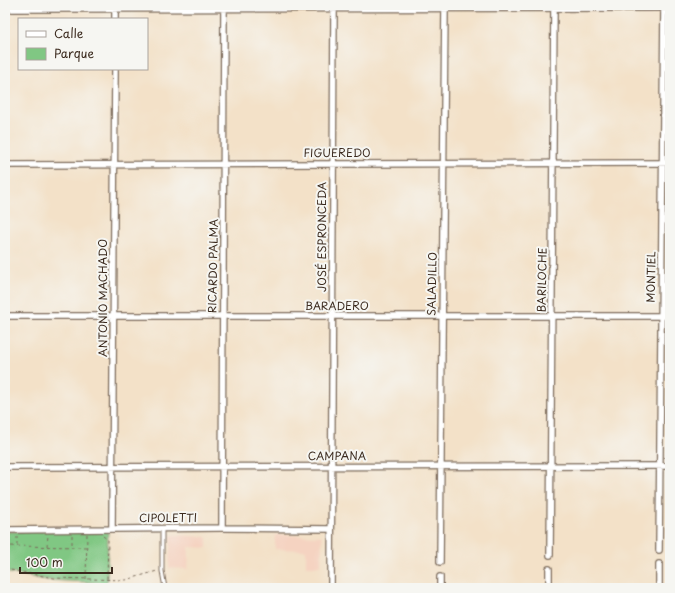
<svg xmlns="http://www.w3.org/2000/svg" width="675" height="593" font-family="'Playpen Sans',sans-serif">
<rect width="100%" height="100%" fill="#f6f6f2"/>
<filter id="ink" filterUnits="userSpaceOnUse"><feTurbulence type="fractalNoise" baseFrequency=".025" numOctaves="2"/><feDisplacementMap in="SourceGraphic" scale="8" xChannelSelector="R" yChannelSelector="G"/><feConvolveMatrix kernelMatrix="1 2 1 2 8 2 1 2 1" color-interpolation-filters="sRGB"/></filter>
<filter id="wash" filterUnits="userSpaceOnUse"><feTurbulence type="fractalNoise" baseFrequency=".012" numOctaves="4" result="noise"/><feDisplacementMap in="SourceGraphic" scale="16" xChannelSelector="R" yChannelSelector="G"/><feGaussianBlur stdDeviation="0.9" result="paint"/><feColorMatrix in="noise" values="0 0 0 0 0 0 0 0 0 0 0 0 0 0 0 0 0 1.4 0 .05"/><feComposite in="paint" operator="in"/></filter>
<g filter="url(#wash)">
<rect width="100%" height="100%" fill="#f3e1c8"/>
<path fill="#f5d3c1" d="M171,535L207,537V548L189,547L188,569L169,568Z
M275,535L322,536L321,566H306V550L275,549Z"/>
<path fill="#80c783" stroke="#5e7850" d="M108,530L107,583L47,580L5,572V532Z"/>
</g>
<g filter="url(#ink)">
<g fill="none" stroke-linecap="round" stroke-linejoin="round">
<g stroke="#7b6a5a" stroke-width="5">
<path id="lane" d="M162,528V571L165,588"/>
</g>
<g stroke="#7b6a5a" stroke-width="8">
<path id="street" d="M5,9L670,8
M115,19V5
M5,165L670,163
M5,316H670
M5,467L670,466
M112,528L115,69
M222,528L224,5
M5,530L222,528L331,529
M659,550L664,6
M550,555L554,5
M440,562L445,5
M659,564V588
M331,588L334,5
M440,588V577
M549,588V569"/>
</g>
<path stroke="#7b6a5a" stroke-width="1" stroke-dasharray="3 3" stroke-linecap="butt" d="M72,535V546
M103,536L108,540L107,579
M17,545V537
M5,546L86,547
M47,546L48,535
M5,569L54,578L126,580L157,571
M86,579L87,534"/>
<use href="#lane" stroke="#fff" stroke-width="3"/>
<use href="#street" stroke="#fff" stroke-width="5.5"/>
</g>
</g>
<g text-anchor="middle" stroke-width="4" stroke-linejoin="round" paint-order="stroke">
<g font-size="11" fill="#3b2a1e" stroke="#f6f6f2">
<text x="337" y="157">FIGUEREDO</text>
<text transform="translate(322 237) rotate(-90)" y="4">JOSÉ ESPRONCEDA</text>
<text transform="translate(213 266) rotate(-89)" y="4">RICARDO PALMA</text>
<text transform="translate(651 277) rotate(-89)" y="4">MONTIEL</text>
<text transform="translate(542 280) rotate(-89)" y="4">BARILOCHE</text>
<text transform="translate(432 284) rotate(-89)" y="4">SALADILLO</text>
<text transform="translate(103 298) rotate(-90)" y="4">ANTONIO MACHADO</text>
<text x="337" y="310">BARADERO</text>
<text x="337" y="460">CAMPANA</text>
<text x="168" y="522">CIPOLETTI</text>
</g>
</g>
<rect width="675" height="593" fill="none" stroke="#f6f6f2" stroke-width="20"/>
<rect x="18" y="18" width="130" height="52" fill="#f6f6f2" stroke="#aba49d"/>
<rect x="26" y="31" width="20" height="6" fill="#ffffff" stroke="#aba49d"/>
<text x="54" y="38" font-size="12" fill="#3b2a1e">Calle</text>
<rect x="26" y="48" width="20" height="12" fill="#80c783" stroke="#aba49d"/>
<text x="54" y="58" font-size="12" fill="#3b2a1e">Parque</text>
<path d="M20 567v6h92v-6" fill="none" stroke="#3b2a1e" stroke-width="2"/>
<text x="26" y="567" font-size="12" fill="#3b2a1e" stroke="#f6f6f2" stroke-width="3" paint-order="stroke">100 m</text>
</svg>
